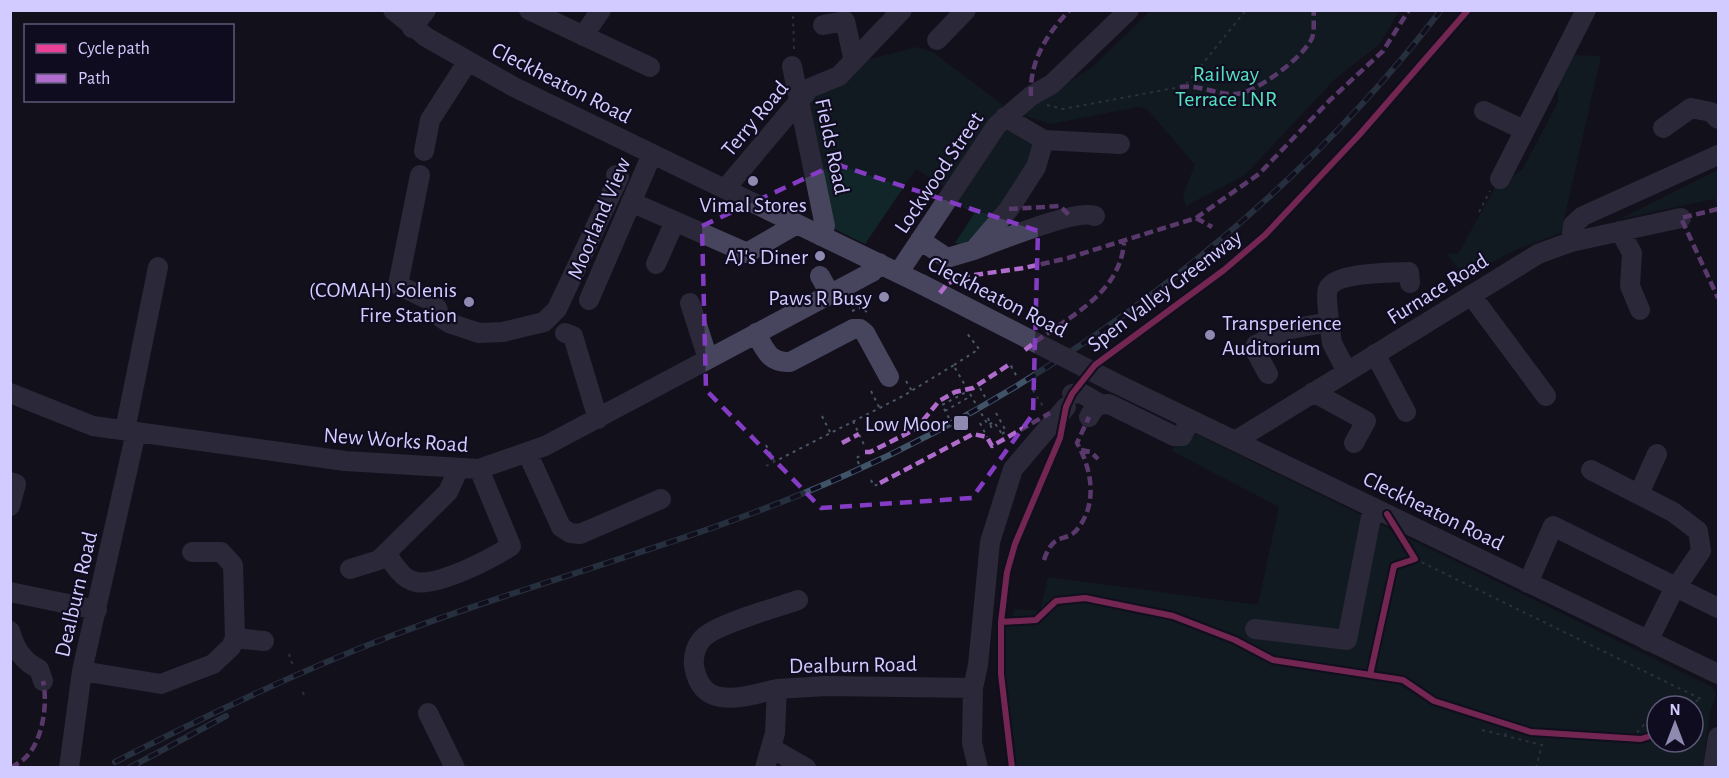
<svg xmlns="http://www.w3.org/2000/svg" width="1729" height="778" font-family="'Alegreya Sans',sans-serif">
<rect width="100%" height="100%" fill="#13101c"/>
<path fill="#102628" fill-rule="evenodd" d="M1150,11H1399L1380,44L1335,79L1245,175L1186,206L1183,195L1195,165L1147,109L1138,107L1051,124L1016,113L1090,69Z
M917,47L933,52L1003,105L944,187L916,169L865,244L835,229L809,96L859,62Z
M1573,55L1601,56L1561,233L1520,248L1465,276L1446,253L1458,254L1495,188L1522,170L1558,102V87Z
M1008,123L1035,143C1027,182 996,210 971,239L962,244L955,243L974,214L955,201Z
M1718,170V205L1714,199L1620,219Z
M1196,434L1712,687L1716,694L1710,712L1703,767H1016L1006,695L1003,631L1005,625L1010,623L1014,609L1040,611L1048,577L1258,605L1279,507L1172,451L1177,441ZM1657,706H1693V742H1657Z"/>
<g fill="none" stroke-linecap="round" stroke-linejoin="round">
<path stroke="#495867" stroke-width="2" stroke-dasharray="3 4.5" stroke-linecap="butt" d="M794,49L793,17L796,10
M1047,105L1063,109L1180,87L1188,82L1246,10
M1479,212L1490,191
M852,311L863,307L867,313
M954,365L979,349L966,332
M1011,366L1017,377
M906,381L912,391
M980,388L985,397
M1033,390L1044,408
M871,391L879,407
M945,411L971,396
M996,413L1006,431L1002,434
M822,416L830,432
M949,418L942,405L968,391
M988,418L993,432
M853,421L865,447
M980,423L987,437
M766,445L774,461
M859,464L856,458L862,455
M766,466L903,396L954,365L955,368
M871,480L874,486L880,483
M1415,559L1701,699
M289,654L293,666
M303,692L305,699
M1676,706L1679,703L1685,706L1701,699
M1482,730L1542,745L1536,768
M1505,736L1508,724
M1632,738L1652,716L1657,715"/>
<path stroke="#47455d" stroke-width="20" d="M393,10L426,37L514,87L921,284
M529,10L650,67
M823,25L845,21L854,61
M412,28L426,10
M583,36L601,10
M937,40L966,10
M792,66L825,226L821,236
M1484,111L1524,130
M1005,117L1044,140L1120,144
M1663,128L1691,108L1711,112L1718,119
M424,151L430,120L468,61
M420,175L398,285L429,300L437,308L440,317L449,323L479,333L503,332L544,322L557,309L619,177L616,175
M1500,179L1586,10
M725,189L810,88L839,76L902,10
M631,202L747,253L795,225
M1620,231L1632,253L1630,286L1640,310
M920,240L947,258L974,250L1009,209L1036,167L1044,140
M1571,242L1573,225L1583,216L1718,155
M976,249C999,241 1077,208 1095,216
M656,264L675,221
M899,272L997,125L1031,96L1052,84L1129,10
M820,276L830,294
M1471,295L1546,396
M589,300L652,154
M690,303L708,359
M1329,322C1329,313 1325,297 1328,289C1335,272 1392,273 1409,272L1410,283
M565,333L573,336L598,419
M756,333C765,350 769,363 790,362L853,329H860L865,333L889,377
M1375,354L1406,412
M1268,374L1255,350L1256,345L1286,330L1329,322L1332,343L1347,372
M1115,383L1718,674
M1313,392L1366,421L1354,443
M10,393L93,426L345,461L479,469L545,446L872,272L879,263
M1072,394L1081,393L1100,404
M1089,417C1094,407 1098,404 1109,404L1174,436H1182L1190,420
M125,430L158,267
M1235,441L1538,254L1571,242L1681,218
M527,452L561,527L570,533L580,534L661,499
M1591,470L1673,512L1698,531L1701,551L1671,595L1648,641
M10,482L16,484L10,506
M1639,494L1657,454
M192,552H221L233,565L235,638L264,641
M387,553C392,563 403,580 416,582C439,586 491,559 511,546L479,469
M350,569L379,560L448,492L459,468
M1528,583L1553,526L1718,608
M10,592L97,610
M1255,629L1347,640L1373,507
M10,631C15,648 22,661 39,669L43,681
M82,671L161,684L213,664L231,647L235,638
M777,689C745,696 702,713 694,666C693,656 696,644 704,637C719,623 776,608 798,600
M428,713L455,768
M771,748L806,768
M69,768L82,671L136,432
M765,768L775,733L777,689L826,686L973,688
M978,768L972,743L973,688L978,665L990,542L1013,469L1066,407
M1713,768L1718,737"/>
<g stroke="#3f5466" stroke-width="6">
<path id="rail" d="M115,762C206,716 297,672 391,636C541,579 699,541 846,475C1074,374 1289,208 1441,10
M129,768L226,716"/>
</g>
<use href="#rail" stroke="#100c20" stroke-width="4" stroke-dasharray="11" stroke-linecap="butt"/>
<path stroke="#495867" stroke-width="2" stroke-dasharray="3 4.5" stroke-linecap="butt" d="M955,368L988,425L994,422L1002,434"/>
<path stroke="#47455d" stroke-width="20" d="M921,284L1115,383"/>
<path stroke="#b06ccc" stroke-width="4.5" stroke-dasharray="9 4.5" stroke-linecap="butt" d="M1180,87C1199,84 1216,95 1235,94C1255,94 1304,57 1312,38C1315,31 1313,19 1314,10
M1031,96C1029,62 1047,33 1070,10
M1009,209L1060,206L1070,216
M1718,209L1681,218L1718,298
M1196,218L1212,227
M940,293L947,284L960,277L1024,268L1068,258L1196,218L1259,174L1330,100L1383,51L1409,10
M1025,350C1062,319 1119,298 1124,243
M842,443L859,434
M1081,450L1091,452L1098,459
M865,452H870L916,429L939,401L955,392L973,388L1010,364L1011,366
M880,483L973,434L987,437L992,446L1050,413
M1044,560C1054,529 1067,545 1079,527C1098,501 1091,468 1077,443L1089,417
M11,768C16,764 23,761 27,756C43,739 48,703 43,681"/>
<g stroke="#100c20" stroke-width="10">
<path id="cycleway" d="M1001,622L1036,620L1056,601L1085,598L1173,616L1235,640L1273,660L1403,680L1434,701L1531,732L1641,739L1657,734
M1370,675L1394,566L1415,559L1387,514
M1012,768L1001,674V622L1007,572L1015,544L1060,438L1066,407L1072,394L1095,365L1224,270L1265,235L1360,134L1468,10"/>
</g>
<use href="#cycleway" stroke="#ea4096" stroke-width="6"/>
</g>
<path d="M0 0H1729V778H0ZM836,164L1038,231L1033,414L972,498L821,508L706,390L702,226Z" fill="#13101c" fill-opacity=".55" fill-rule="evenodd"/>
<path fill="none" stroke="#843cc5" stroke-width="4.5" stroke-dasharray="12 8" stroke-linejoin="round" d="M836,164L1038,231L1033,414L972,498L821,508L706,390L702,226Z"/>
<g fill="#8f8ab0" stroke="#100c20" stroke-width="2">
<circle cx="753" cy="181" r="6"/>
<circle cx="820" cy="256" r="6"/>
<circle cx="884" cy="297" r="6"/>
<circle cx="469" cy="302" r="6"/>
<circle cx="1210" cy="335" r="6"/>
<rect x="953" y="415" width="16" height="16" rx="3"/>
</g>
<g text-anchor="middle" stroke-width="4.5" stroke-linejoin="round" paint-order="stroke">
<g font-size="22" fill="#56e1c1" stroke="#100c20">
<text x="1226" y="81">Railway<tspan x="1226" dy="25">Terrace LNR</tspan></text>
</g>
<g font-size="22" fill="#d2cbff" stroke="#100c20">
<text transform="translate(562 82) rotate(27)" y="8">Cleckheaton Road</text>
<text transform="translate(754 118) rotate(-50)" y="8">Terry Road</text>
<text transform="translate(833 146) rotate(78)" y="8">Fields Road</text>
<text transform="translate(938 172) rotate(-56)" y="8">Lockwood Street</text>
<text transform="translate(598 218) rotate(-67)" y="8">Moorland View</text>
<text transform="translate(1437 288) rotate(-32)" y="8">Furnace Road</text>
<text transform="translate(1164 290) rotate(-37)" y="8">Spen Valley Greenway</text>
<text transform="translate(998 296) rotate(27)" y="8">Cleckheaton Road</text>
<text transform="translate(396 439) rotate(4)" y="8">New Works Road</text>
<text transform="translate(1434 510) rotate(26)" y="8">Cleckheaton Road</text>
<text transform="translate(75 594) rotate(-77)" y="8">Dealburn Road</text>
<text transform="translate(853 664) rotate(-1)" y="8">Dealburn Road</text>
</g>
<g font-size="22" fill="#d2cbff" stroke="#100c20" text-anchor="end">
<text x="753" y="212" text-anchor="middle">Vimal Stores</text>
<text x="808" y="264">AJ's Diner</text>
<text x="457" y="297">(COMAH) Solenis<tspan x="457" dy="25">Fire Station</tspan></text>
<text x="872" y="305">Paws R Busy</text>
<text x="1222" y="330" text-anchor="start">Transperience<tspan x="1222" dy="25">Auditorium</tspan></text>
<text x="948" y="431">Low Moor</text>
</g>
</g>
<rect width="1729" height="778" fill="none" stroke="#d2cbff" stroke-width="24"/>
<rect x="24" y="24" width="210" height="78" fill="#100c20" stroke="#5e5879" stroke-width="1.5"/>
<rect x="36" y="44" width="30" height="9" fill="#ea4096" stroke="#5e5879" stroke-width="1.5"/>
<text x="78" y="54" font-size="18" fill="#d2cbff">Cycle path</text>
<rect x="36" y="74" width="30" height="9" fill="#b06ccc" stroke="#5e5879" stroke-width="1.5"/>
<text x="78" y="84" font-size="18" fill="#d2cbff">Path</text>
<g transform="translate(1675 724)"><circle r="28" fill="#100c20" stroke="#5e5879" stroke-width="1.5"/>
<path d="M0-4.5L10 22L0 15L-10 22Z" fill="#8f8ab0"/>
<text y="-9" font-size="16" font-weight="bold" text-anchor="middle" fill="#d2cbff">N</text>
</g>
</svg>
